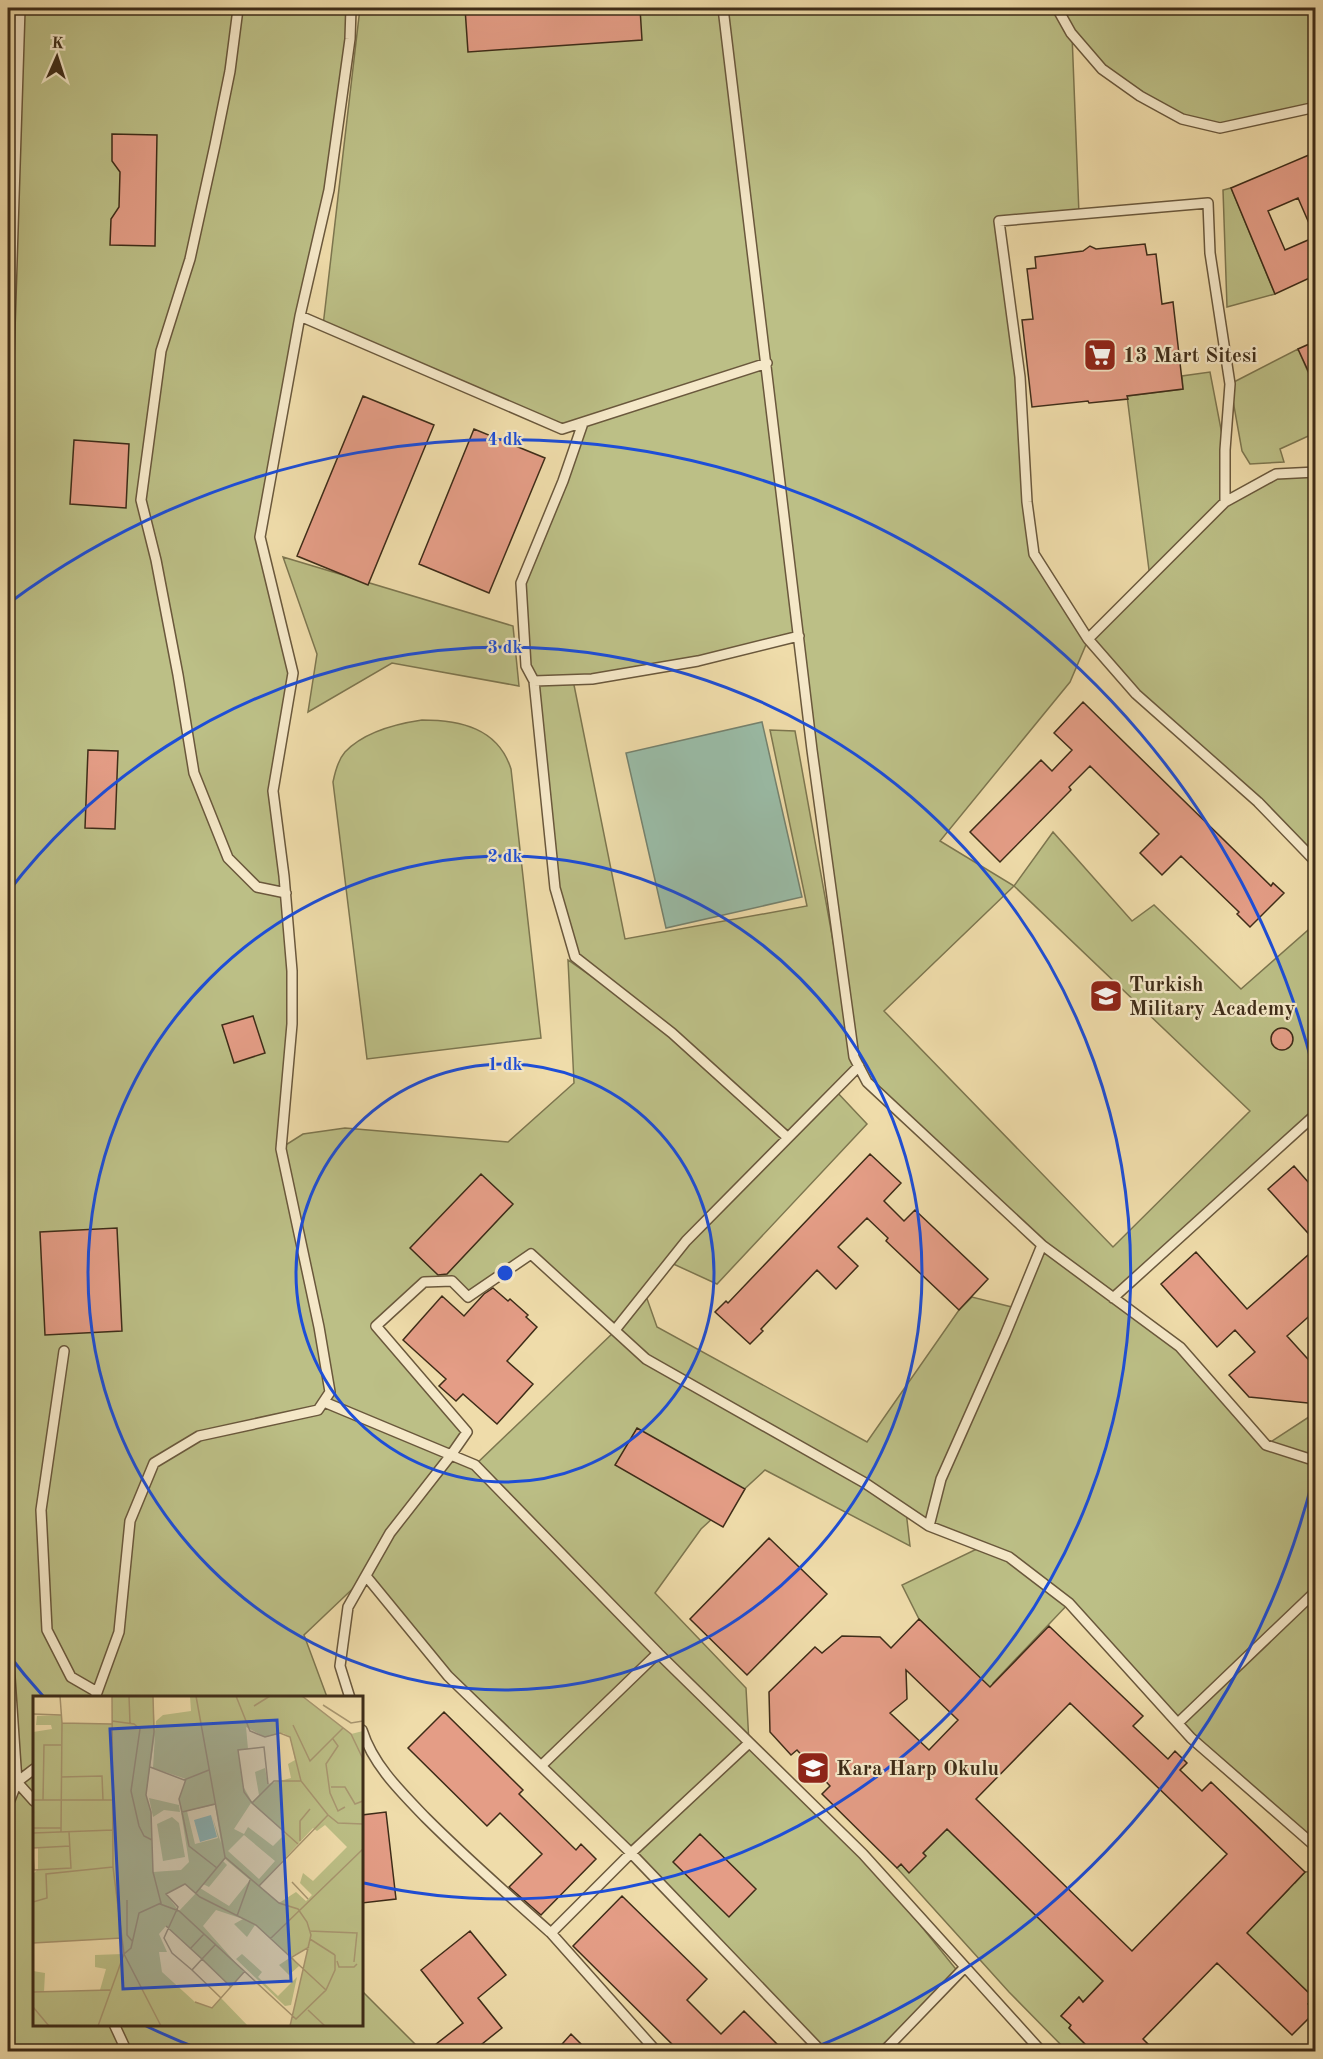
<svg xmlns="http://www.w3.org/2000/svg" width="1323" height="2059" font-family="'Old Standard TT',serif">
<rect width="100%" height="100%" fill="#efdcaa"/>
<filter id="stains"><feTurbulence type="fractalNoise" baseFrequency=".00333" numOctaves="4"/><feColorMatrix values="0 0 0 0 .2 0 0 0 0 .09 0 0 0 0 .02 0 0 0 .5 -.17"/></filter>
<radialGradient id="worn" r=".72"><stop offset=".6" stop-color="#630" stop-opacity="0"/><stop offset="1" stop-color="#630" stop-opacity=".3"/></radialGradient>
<path fill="#bcbf86" stroke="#7d764f" stroke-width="1.5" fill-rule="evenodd" d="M8,8H351L329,190L260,537L293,673L273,791L292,971L281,1148L303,1134L345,1128L508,1142L574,1083L568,960L658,1023L575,957L555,888L534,681L526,666L521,583L582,423L562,429L323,326L360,8H1315V107L1220,128L1182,119L1102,69L1072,34L1079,214L999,221L1034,554L1088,639L1150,578L1127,396L1183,389L1182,376L1210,372L1225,450V502L1276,474L1315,472V862L1136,694L1088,640L1070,682L940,841L1014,886L1053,832L1132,921L1154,905L1241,989L1315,924V1114L1113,1298L1180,1347L1266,1445L1315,1413V1847L1191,1738L1069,1603L993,1683V1694L978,1676L919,1619L902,1585L981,1547L906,1511L910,1546L765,1470L701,1529L655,1593L746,1688L749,1743L863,1854L959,1973L883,2051H822L631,1853L448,1676L365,1577L304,1635L327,1697L34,1698V2024H362V1991L422,2051H8V1780L16,1782L8,1652ZM799,637L854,1057L795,731L770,730L807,906L625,939L573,680L698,661ZM1014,886L1250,1111L1113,1247L884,1011ZM859,1066L867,1082L1042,1245L1016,1308L972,1297L959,1310L867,1442L657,1327L645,1293L669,1262L717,1284L867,1124L835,1090ZM531,1254L615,1331L475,1465L451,1455L467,1432L376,1326L424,1282L452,1281L468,1297Z
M1231,188L1275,294L1227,307L1223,190Z
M1298,349L1315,388V433L1280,449L1284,462L1250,464L1242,451L1230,384Z
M283,557L513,626L519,686L392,663L308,712L317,654Z
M422,720C460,720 498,728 511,769L541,1038L367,1059L333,782C335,772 338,760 345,752C364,732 395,724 422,720Z
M947,1829L1103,1981L1083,2002L1079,1998L1061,2016L1071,2025L1069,2028L1093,2051H1067L1009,1992L897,1868L901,1864L909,1872L923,1853Z
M1315,1871V2011L1308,2004L1314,1998L1255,1941L1239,1930L1250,1929L1289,1889V1878L1295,1883L1305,1872Z"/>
<path fill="#9abca7" stroke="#75826e" stroke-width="1.5" d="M762,722L802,897L666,928L626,753Z"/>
<path fill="#e49d86" stroke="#3e2c18" stroke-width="1.5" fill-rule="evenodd" d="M465,8H640L642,40L468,52Z
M112,134L157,135L155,246L110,245L111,219L119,207L120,172L112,161Z
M1316,152V275L1275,294L1231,188ZM1298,198L1315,237L1285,250L1268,211Z
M1145,244L1147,255L1156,254L1162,304L1173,302L1183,389L1127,396L1128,399L1089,403L1088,401L1032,407L1022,320L1033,319L1027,269L1036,268L1035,257L1083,251L1090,246L1096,249Z
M1316,341V388L1298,349Z
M363,396L434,425L368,585L297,556Z
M474,429L545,458L489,593L419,564Z
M74,440L129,444L126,508L70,504Z
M1083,702L1271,886L1273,883L1284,893L1250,927L1237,914L1239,912L1181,856L1162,875L1140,853L1159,834L1090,766L1069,787L1071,790L1000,862L970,832L1041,760L1052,771L1072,750L1054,733Z
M88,750L118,751L115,829L85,828Z
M253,1016L265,1053L234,1063L222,1025Z
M1271 1039a11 11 0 1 1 22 0a11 11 0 1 1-22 0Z
M870,1154L901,1183L884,1201L904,1221L915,1210L988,1279L959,1310L886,1241L888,1238L867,1218L838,1247L858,1266L836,1289L817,1270L761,1329L763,1331L750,1344L715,1312L726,1301L728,1303Z
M1294,1166L1316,1191V1242L1268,1189Z
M481,1174L513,1204L447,1274L438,1275L410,1248Z
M117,1228L122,1331L45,1335L40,1232Z
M1316,1248V1310L1287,1336L1316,1368V1397L1308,1403L1249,1397L1229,1375L1255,1352L1235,1330L1217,1347L1161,1284L1196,1252L1247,1309Z
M493,1288L508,1301L510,1299L528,1315L526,1317L537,1327L507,1361L533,1384L497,1424L463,1394L456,1401L439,1386L446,1379L403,1340L442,1296L464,1316L484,1294Z
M637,1428L745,1489L723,1527L615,1465Z
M769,1538L827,1594L747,1675L690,1619Z
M919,1619L990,1687L1049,1626L1143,1716L1133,1726L1168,1759L1175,1751L1187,1763L1180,1770L1202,1791L1211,1782L1305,1872L1247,1933L1314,1998L1308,2004L1316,2011L1292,2035L1217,1963L1143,2039L1156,2052H1093L1069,2028L1071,2025L1061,2016L1079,1997L1083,2002L1103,1981L947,1829L923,1853L926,1856L909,1873L901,1864L897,1868L822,1794L830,1786L797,1750L791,1755L770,1732L769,1692L815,1647L822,1653L842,1636L880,1637L891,1648ZM906,1670L958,1720L929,1750L890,1713L907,1699ZM1070,1703L1227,1854L1132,1951L976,1799Z
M444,1712L523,1790L519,1794L576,1850L581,1844L596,1859L541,1915L509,1887L542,1854L500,1813L487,1826L408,1748Z
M386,1812L396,1899L362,1903V1815Z
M700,1834L756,1889L729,1917L673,1862Z
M622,1896L707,1979L687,2000L721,2034L744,2011L785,2052H680L573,1946Z
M470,1931L506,1975L478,1998L502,2028L472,2052H426L463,2023L421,1970Z
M571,2034L589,2052H555Z"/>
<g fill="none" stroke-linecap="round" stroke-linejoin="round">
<g stroke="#6a583c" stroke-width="12">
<path id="lane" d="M236,8L238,9L230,71L215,145L190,259L161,351L141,500L156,560L178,675L194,773L228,858L257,887L286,893
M723,8L812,750L854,1057L867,1082L1042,1245L1180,1347L1266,1445L1316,1461
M1057,8L1071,33L1102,69L1140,96L1182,119L1220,128L1316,107
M300,316L562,429L767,363
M8,386L20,8
M583,423L563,481L521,583L526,666L534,681L592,679L698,661L799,636
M1316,472L1276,474L1225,502L1088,639L1136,694L1258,802L1316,862
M1088,639L1034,554L1027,502L1020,377L999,221L1208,203L1210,253L1230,384L1225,450V502
M534,681L555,888L575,957L672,1033L787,1137
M1113,1298L1316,1114
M615,1330L686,1241L859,1066
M64,1351L41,1510L47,1630L71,1677L97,1692
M324,1402L475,1465L658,1653L863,1854L1042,2052
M929,1526L941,1479L1005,1335L1042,1245
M366,1576L448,1676L631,1853L551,1933L657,2052
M8,1648L17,1782L8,1805
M95,1698L119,1632L130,1521L154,1463L199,1436L318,1410L330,1392L319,1327L281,1149L292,1024V971L284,876L273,791L293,673L260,537L300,316L329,190L350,39L351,8
M350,1698L340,1666L348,1607L390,1533L451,1455L467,1432L376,1326L424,1282L452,1281L468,1297L531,1254L646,1359L865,1483L929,1526L1009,1557L1069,1603L1191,1738L1316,1847
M1178,1723L1316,1591
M362,1730C373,1765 401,1792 426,1818C466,1858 508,1895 551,1933
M749,1743L631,1853L822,2052
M541,1766L658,1653
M34,1769L17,1782L34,1801
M114,2024L127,2052
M883,2052L965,1967"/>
</g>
<use href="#lane" stroke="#f5e8c8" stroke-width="9"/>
</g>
<g fill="none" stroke="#1d4ed8" stroke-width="3">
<circle cx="505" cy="1273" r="209"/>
<circle cx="505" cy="1273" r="417"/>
<path d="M43 1696A626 626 0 0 1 8 1654M8 892A626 626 0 1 1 364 1883"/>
<path d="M1314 1475A834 834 0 0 1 811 2049M199 2049A834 834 0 0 1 146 2026M9 603A834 834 0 0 1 1314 1071"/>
</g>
<defs>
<g id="supermarket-square" transform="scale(1.725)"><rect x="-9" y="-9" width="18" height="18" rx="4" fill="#8f2418" stroke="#f5e8c8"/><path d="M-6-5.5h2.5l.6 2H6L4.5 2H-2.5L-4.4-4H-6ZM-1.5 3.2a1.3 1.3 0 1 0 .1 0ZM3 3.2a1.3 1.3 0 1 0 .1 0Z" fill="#fff"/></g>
<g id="school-square" transform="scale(1.725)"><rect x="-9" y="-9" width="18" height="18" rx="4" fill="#8f2418" stroke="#f5e8c8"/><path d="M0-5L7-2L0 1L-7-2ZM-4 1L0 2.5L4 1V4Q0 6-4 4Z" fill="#fff"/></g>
</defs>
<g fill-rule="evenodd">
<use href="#supermarket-square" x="1100" y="355"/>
<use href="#school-square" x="1106" y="996"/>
<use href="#school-square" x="813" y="1768"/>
</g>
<g text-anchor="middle" stroke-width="4.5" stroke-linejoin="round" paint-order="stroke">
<g font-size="21" font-weight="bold" fill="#3e2c18" stroke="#f5e8c8" text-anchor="start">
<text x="1123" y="362">13 Mart Sitesi</text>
<text x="1129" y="991">Turkish<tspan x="1129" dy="24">Military Academy</tspan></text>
<text x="836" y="1775">Kara Harp Okulu</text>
</g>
</g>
<g transform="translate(33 1696)">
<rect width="330" height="330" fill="#efdcaa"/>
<path d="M79,0H120L122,35L123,25L130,19L158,15L157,0H270L318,38L330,35V330H257L275,251L259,260L266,270L256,279L246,269L258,261L222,229L214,241L201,228L210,223L183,214L170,230L211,276L198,291L133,230L126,238L134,256H126L129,276L162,306L179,312L188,302L215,330H0V275L12,277L11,296L67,294L73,273L62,271V259L90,258L89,242L0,247V178L5,173V152H0V36L19,33L18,29H3L4,20L28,19L29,27L79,28ZM213,31L232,41L250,37L257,41L262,64L255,68L258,82L235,88L232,72L222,76L226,99L219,106L210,90L205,54L215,53ZM122,39L120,72L153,83L146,103L156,166L148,174L120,176L118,116L113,99ZM218,107L253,137L240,150L215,131L211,138L201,133ZM182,109L188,147L179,120L185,142L162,148L154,115ZM292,129L314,151L280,185L270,177L267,187L279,199L273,205L263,196L246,207L226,190L280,132L284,135ZM211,139L242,165L226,183L195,155ZM192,163L217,184L196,210L167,192L170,188L176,191L194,169L190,165ZM152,188L163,197L146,215L133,198ZM116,102L146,109L147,116L131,114L120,121ZM139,121L146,127L152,161L130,165L124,128ZM209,258L229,276L225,281L245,300L264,281L258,309L252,310L203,263Z" fill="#bcbf86" fill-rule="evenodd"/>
<path d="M178,119L184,141L167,146L161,124Z" fill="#9abca7"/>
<path fill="none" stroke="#a89670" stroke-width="1.5" d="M27,0L29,27M96,0L97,27M120,0L121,36L113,99L118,116L120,176L128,207L106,217L98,252L91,258L128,330M163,0L192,161L246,207L265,213L274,226L278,239L257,330M203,0L217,35L232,41L247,37L257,41L268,85L295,119M269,0L318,38L330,63M290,9L318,27L330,25M221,10L237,0M0,18L28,19M79,25L101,28L107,33L98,95L106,130L111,140L119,144M260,29L277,65L310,32M300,43L305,50L293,68L297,97L305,115L312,111M117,71L151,84L176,74M28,81L69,80L70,104M153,83L146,103L149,116L182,108M298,91H312L322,108L330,105M0,104H81M10,104L11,49H28M219,107L211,96L205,54L231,51L235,88M149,116L156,150L184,172M0,132H28M28,136L29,27L79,28M0,137L80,134M267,145V125L277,113M265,148L219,107L241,85H268M0,152L37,150M0,157L1,174L38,172L36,136M259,186L275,203M226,190L295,119L305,127L330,128M163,197L192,162M94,204V239L100,246M0,206L14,202L13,178L80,171M127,208L146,215L263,323L293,294L302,274V259M204,220L217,184M133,230L169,263L159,274L188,302M276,235L324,237L321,266M237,243L330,153M277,243L302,259M0,247L89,242M183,248L169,263L198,291M157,253L171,238M259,261L276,251M304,265L306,271H321L324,268M159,274L139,257L131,242L145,211L133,198L152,188L167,201L223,229L293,294M0,296L77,294M162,306L179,312L212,275M0,311L16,330M275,314L292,330M65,330L91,258L80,171L79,0"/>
<path fill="#1d4ed8" fill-opacity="0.15" stroke="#1d4ed8" stroke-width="3" d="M244,24L258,285L90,293L77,33Z"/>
<rect width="330" height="330" fill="none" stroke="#3e2c18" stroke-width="3"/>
</g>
<circle cx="505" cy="1273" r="9" fill="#1d4ed8" stroke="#f5e8c8" stroke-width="3"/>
<g font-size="18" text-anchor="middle" font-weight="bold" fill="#1d4ed8" stroke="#f5e8c8" stroke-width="4.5" stroke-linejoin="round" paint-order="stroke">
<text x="505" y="445">4 dk</text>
<text x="505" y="653">3 dk</text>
<text x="505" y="862">2 dk</text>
<text x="505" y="1070">1 dk</text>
</g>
<rect width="1323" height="2059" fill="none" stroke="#efdcaa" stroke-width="30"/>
<rect x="9" y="9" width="1305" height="2041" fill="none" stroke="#3e2c18" stroke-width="3"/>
<rect x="15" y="15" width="1293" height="2029" fill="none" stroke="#3e2c18" stroke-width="1.5"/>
<g transform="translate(57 57) rotate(3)" stroke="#f5e8c8" stroke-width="4.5" paint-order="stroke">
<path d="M0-4.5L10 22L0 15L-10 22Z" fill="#3e2c18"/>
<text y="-9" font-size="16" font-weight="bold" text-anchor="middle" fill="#3e2c18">K</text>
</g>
<rect width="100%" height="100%" filter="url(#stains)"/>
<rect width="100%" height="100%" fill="url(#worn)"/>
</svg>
